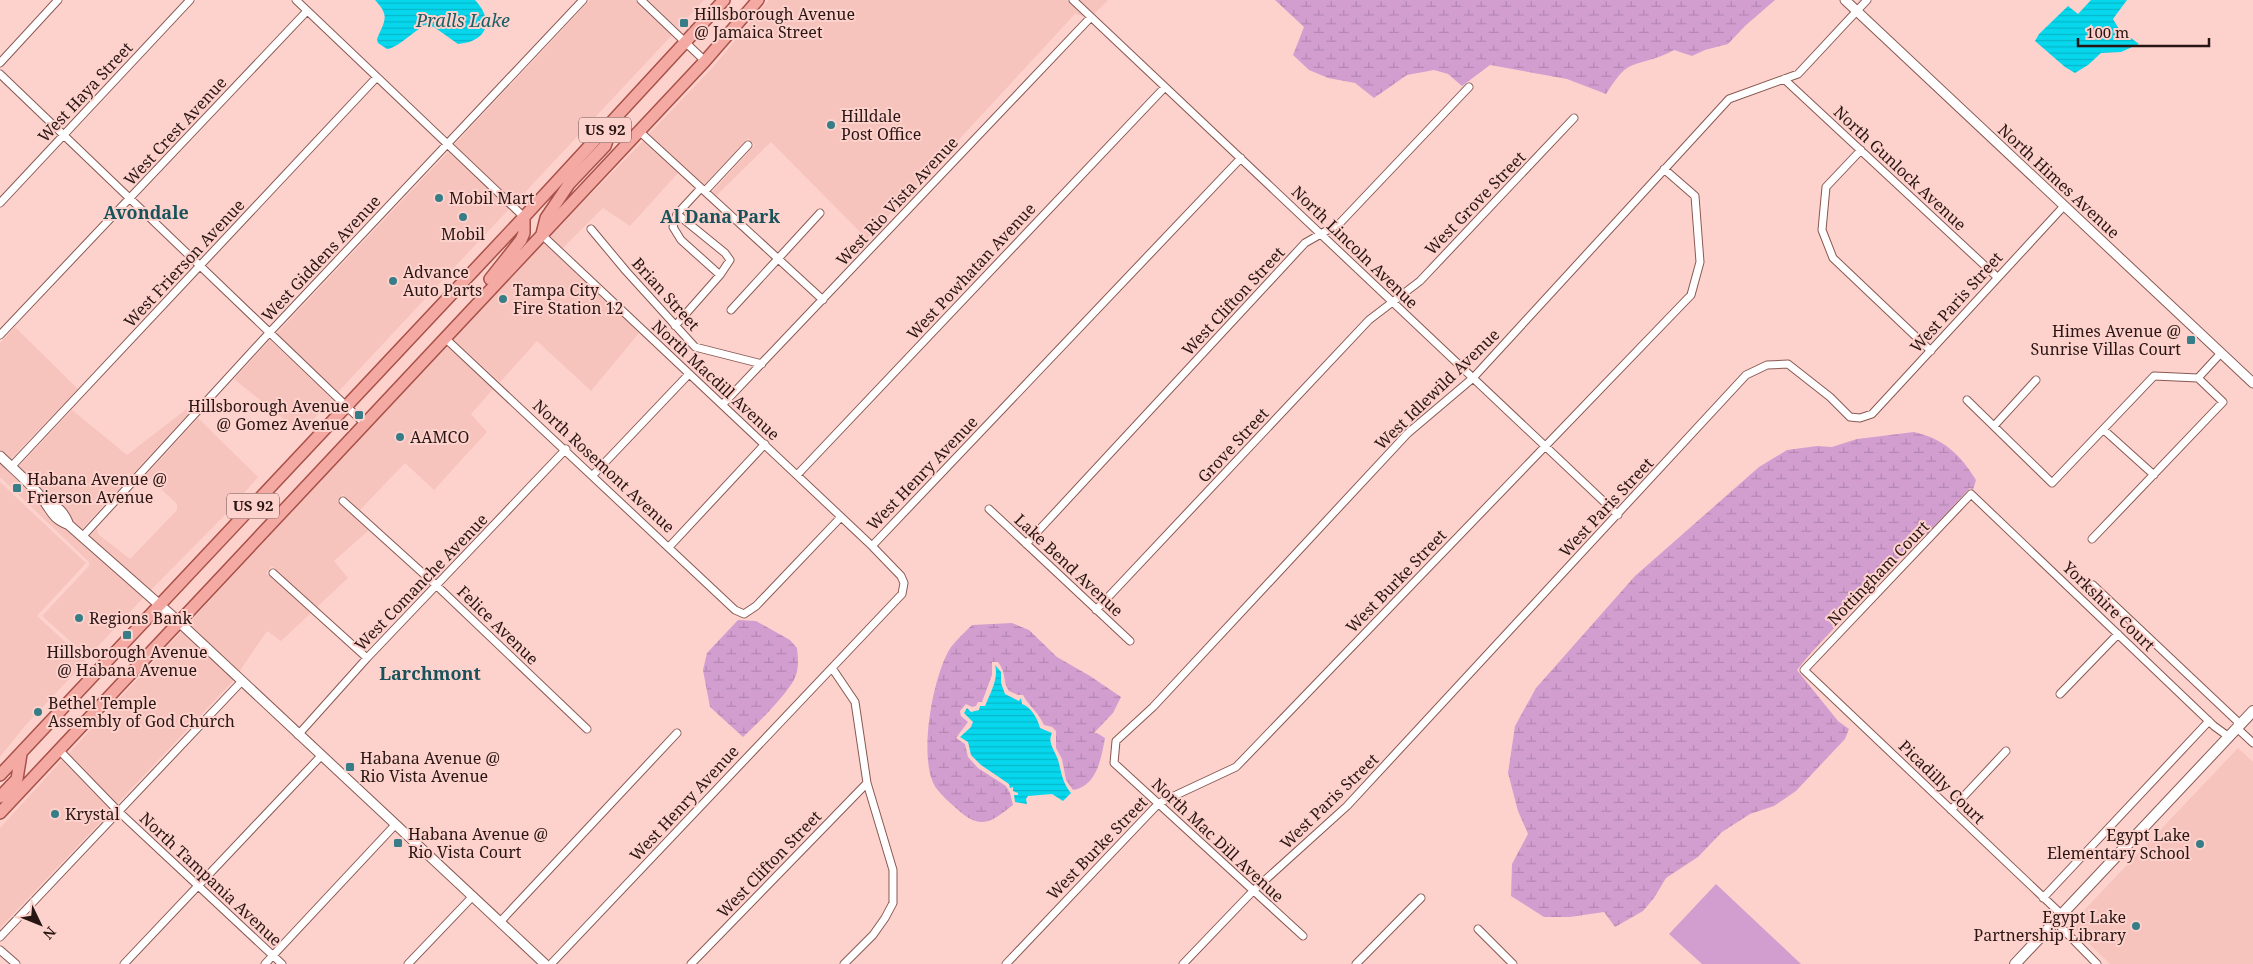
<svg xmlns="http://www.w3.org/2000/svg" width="2253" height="964" font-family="'Noto Serif',serif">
<defs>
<pattern id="wetland-marsh" width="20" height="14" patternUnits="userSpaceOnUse" patternTransform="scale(1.25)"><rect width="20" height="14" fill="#d29ed0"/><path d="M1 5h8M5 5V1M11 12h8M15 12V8" fill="none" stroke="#b487b2"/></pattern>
<pattern id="water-rules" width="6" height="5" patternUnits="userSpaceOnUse" patternTransform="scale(1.25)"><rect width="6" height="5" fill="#06d7ed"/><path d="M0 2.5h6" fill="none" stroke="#07b8ca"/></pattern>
</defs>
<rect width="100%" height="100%" fill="#fed2cc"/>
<path fill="#f6c3bd" d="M590,0H635L672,35L515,203L454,145Z
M648,0H704L678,28Z
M769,0H1067L1084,16L1075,14L867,239L771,142L716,196L712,192L755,145L748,138L704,185L649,134L712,68Z
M1080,0H1108L1094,14Z
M643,141L678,173L630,226L603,208L562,249L550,236Z
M448,152L509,209L338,392L276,334Z
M544,243L639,333L591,391L537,341L500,382L452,338Z
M15,327L78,389L10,460L0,449V343Z
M270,340L332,399L301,433L234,379Z
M446,345L493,389L471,414L487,432L434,490L405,463L360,510L343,494L337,501L369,530L334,561L348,578L317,607L272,566L266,573L311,613L281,641L267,631L239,672L188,624Z
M188,408L191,411L81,530L73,522L68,511L59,502L45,496L18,467L72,410L127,455Z
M198,418L258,477L225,515L150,591L89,537L97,528L98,534L130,559L177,510V504L146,475Z
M0,462L39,502L45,514L55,524L68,530L144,597L88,657L42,616L89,566V562L0,477Z
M0,482L86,563L37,616L86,661L24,727L0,757Z
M182,631L234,680L117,804L68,754Z
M2238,748L2253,762V964H2110L2070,925Z
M62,760L111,811L0,928V828Z"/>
<path fill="url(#wetland-marsh)" d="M1275,0H1775L1745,26L1728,44L1705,50L1692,56L1674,50C1660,58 1647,60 1633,65C1621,69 1613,84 1606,94L1567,79L1490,65L1462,86L1448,74L1434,70L1407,75L1374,98L1355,83L1328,78L1309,70L1293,55L1304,27Z
M1914,432C1944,439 1960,454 1976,480L1973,490L1970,488L1926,535L1903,554L1810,654L1797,670L1838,721L1849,729L1845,739L1796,791L1774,806L1750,814L1722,832L1698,857L1666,878L1654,898L1643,911L1615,927L1604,912L1570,917H1544L1511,896L1512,864L1528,834L1518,811L1508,773L1515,726L1536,688L1635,576L1759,467L1787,450L1817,446L1832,447L1857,439Z
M738,620L756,621L790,640L797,648C798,657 799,666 796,675C791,691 756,725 743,737L710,707L703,670L707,653Z
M1012,623L1029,630L1057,657L1090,676L1121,697L1113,713L1094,733H1097L1105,738C1101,759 1097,786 1073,790L1066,780L1062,759L1056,748V731L1052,727L1044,725C1039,713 1028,705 1023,695H1018L1009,691C1002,680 1007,674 998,662H992V675L982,702H978L976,706L972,707L966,704L960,711L961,716L968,722L956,738L965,744L968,757L978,768L1006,786L1010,793L1013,805C991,822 981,831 957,809C950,803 942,796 936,788C917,760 933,674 951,647C957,639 965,632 972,625Z"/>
<path fill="#d29ed0" d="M1716,884L1801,964H1702L1669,934Z"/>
<path fill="url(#water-rules)" d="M375,0H475C495,21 487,42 458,44L434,27L425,25C414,31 396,49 387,49L378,43L377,39C385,20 390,16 375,0Z
M2091,0H2127L2113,19L2119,29L2139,44L2121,52L2101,53L2088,65L2075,73L2065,67L2035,41L2039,34L2068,6L2078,14Z
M995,665L1001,672V683L1005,694L1019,701L1021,698L1022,704C1031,707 1038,719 1040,728L1052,733C1047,743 1055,750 1058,760C1062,774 1062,782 1071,793L1063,801L1052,794L1028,796L1026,799L1027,804L1015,802L1014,795H1018V793L1013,791V787L1010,788L1009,784L981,765L971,755L968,742L960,737L971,727L973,722L964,713L967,708L971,712L979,710L980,706H985C990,694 999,678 995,665Z"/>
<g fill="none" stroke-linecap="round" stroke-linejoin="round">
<g stroke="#885953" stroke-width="9">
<path id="minor" d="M296,0L524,217
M641,0L705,61
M1073,0L1618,515
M0,63L58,0
M0,74L365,424
M1784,79L1997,277
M639,131L823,300
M1861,150L1826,187L1822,230L1833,258L1931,351
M701,188L677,214L673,227L681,240L720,275
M705,191L748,145
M0,203L190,0
M591,229L626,271L695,347L762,364
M542,235L872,546L901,576L904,583L902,594L551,964
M731,310L820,213
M675,326L720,275L730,260L725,253L677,214
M0,335L307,11
M445,338L735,610L744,614L756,606L841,517
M2198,378L2221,353
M1967,400L2052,483L2154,376L2198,378L2223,402L2092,539
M723,404L1091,17
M1994,426L2036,380
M2104,430L2154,475
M11,467L376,78
M593,475L689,374
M797,475L1165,87
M343,501L437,586L587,729
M989,509L1130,641
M82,537L269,333L583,0
M1026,544L1305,243L1340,223L1469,87
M670,546L765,444
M872,546L1241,158
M273,573L367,658
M2093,585L2237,721L2238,729L2253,743
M1096,610L1369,320L1420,281L1574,118
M832,668L855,702L867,783L893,870V903L885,918L873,935L844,964
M2060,694L2118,634
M298,735L367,658L566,449
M59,750L118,811L282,964
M1951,810L2006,751
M2043,898L2209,721
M2061,914L1804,670L1971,494L2214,726L2229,737
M2055,921L2097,964
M500,922L677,733
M1478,929L1513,964
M1303,936L1114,763L1116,741L1153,707L1408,433L1473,378L1729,99L1798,74L1867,0
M0,937L242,681
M0,950L16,964
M124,964L321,756
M265,964L395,825
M408,964L473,896
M691,964L867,783
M1006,964L1159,803L1236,767L1691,295L1700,262L1695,196L1664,169
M1183,964L1253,891L1347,806L1746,375L1767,365L1788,364L1830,397L1850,417L1860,418L1872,414L2064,206
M1356,964L1421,898"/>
</g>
<g stroke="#885953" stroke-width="11">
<path id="tertiary" d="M1845,0L2253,383
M0,456C13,469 34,486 44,501C53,514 53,518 69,525L179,622L545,964
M44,501C58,506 64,512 69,525"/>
</g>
<g stroke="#885953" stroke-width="12">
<path id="secondary" d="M2015,964L2253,711"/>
</g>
<g stroke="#a85149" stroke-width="14">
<path id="primary" d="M542,234L546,218L569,184L605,146L613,124
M490,279L521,240L524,233V217
M0,775L524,217L724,0
M0,797L17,779L21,754
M0,813L705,61L758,0"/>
</g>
<use href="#minor" stroke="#fff" stroke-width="7"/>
<use href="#tertiary" stroke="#fff" stroke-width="9"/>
<use href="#secondary" stroke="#fff" stroke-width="10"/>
<use href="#primary" stroke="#f4aaa3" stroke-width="11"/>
</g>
<g fill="#367d87" stroke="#fed2cc" stroke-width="2">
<rect x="679" y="18" width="10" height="10" rx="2.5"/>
<circle cx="831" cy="125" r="5"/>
<circle cx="439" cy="198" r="5"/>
<circle cx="463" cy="217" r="5"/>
<circle cx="393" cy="281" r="5"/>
<circle cx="503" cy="299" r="5"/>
<rect x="2186" y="335" width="10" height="10" rx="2.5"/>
<rect x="354" y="410" width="10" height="10" rx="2.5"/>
<circle cx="400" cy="437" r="5"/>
<rect x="12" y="483" width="10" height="10" rx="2.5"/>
<circle cx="79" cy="618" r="5"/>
<rect x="122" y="630" width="10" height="10" rx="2.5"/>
<circle cx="38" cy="712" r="5"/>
<rect x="345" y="762" width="10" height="10" rx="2.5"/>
<circle cx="55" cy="814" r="5"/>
<rect x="393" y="838" width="10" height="10" rx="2.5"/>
<circle cx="2200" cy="844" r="5"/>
<circle cx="2136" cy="926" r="5"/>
</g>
<g text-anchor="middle" stroke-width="4" stroke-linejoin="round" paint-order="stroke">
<g fill="#fed2cc" stroke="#694e4b" stroke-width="1">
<rect x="579" y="117.5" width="52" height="25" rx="4"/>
<rect x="227" y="493.5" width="52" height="25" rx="4"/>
</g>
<g font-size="15" font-weight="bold" fill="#291614">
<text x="605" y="135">US 92</text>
<text x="253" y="511">US 92</text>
</g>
<g font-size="16" fill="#291614" stroke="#fed2cc" text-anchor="start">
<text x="694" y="20">Hillsborough Avenue<tspan x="694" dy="18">@ Jamaica Street</tspan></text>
<text x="841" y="122">Hilldale<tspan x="841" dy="18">Post Office</tspan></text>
<text x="449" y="204">Mobil Mart</text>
<text x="463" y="240" text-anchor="middle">Mobil</text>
<text x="403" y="278">Advance<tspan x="403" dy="18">Auto Parts</tspan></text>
<text x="513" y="296">Tampa City<tspan x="513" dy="18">Fire Station 12</tspan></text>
<text x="2181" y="337" text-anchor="end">Himes Avenue @<tspan x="2181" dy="18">Sunrise Villas Court</tspan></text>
<text x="349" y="412" text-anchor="end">Hillsborough Avenue<tspan x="349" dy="18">@ Gomez Avenue</tspan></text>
<text x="410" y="443">AAMCO</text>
<text x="27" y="485">Habana Avenue @<tspan x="27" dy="18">Frierson Avenue</tspan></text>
<text x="89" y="624">Regions Bank</text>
<text x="127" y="658" text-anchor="middle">Hillsborough Avenue<tspan x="127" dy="18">@ Habana Avenue</tspan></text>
<text x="48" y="709">Bethel Temple<tspan x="48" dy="18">Assembly of God Church</tspan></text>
<text x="360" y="764">Habana Avenue @<tspan x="360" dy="18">Rio Vista Avenue</tspan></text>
<text x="65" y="820">Krystal</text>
<text x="408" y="840">Habana Avenue @<tspan x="408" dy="18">Rio Vista Court</tspan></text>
<text x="2190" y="841" text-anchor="end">Egypt Lake<tspan x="2190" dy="18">Elementary School</tspan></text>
<text x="2126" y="923" text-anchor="end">Egypt Lake<tspan x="2126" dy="18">Partnership Library</tspan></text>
</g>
<g font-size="16" fill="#291614" stroke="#fed2cc">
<text transform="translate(85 92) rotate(-47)" y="6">West Haya Street</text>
<text transform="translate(175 131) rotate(-47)" y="6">West Crest Avenue</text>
<text transform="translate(1900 168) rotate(43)" y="6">North Gunlock Avenue</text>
<text transform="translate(2059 181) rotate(43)" y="6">North Himes Avenue</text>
<text transform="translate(897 201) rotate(-47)" y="6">West Rio Vista Avenue</text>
<text transform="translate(1475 203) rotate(-46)" y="6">West Grove Street</text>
<text transform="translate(1355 247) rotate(44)" y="6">North Lincoln Avenue</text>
<text transform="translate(321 258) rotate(-47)" y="6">West Giddens Avenue</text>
<text transform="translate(184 263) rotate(-47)" y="6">West Frierson Avenue</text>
<text transform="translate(971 271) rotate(-47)" y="6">West Powhatan Avenue</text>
<text transform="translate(666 294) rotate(48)" y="6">Brian Street</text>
<text transform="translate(1233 301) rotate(-47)" y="6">West Clifton Street</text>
<text transform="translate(1956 302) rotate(-48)" y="6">West Paris Street</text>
<text transform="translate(716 380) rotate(43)" y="6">North Macdill Avenue</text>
<text transform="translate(1437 389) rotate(-44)" y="6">West Idlewild Avenue</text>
<text transform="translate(1233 445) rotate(-47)" y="6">Grove Street</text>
<text transform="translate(604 466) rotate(43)" y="6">North Rosemont Avenue</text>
<text transform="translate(922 473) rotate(-46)" y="6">West Henry Avenue</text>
<text transform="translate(1606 507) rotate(-47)" y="6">West Paris Street</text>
<text transform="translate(1069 565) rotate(43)" y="6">Lake Bend Avenue</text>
<text transform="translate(1878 573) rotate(-46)" y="6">Nottingham Court</text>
<text transform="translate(1396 581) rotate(-46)" y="6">West Burke Street</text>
<text transform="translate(421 582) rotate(-46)" y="6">West Comanche Avenue</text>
<text transform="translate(2109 606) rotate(44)" y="6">Yorkshire Court</text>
<text transform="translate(498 625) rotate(44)" y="6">Felice Avenue</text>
<text transform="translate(1942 782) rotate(44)" y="6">Picadilly Court</text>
<text transform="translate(1329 801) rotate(-44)" y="6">West Paris Street</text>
<text transform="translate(684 803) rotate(-47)" y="6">West Henry Avenue</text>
<text transform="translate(1218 840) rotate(43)" y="6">North Mac Dill Avenue</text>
<text transform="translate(1097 848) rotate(-46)" y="6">West Burke Street</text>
<text transform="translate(769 864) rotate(-46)" y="6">West Clifton Street</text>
<text transform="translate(211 879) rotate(43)" y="6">North Tampania Avenue</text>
</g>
<g font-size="18" font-style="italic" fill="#195e66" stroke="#fed2cc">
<text x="463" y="27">Pralls Lake</text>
</g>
<g font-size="18" font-weight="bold" fill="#18535b" stroke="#fed2cc">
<text x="146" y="219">Avondale</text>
<text x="720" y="223">Al Dana Park</text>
<text x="430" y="680">Larchmont</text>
</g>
</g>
<g transform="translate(40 924) rotate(133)" stroke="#fed2cc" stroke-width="4" paint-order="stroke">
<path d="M0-4L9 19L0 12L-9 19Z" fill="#291614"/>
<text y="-8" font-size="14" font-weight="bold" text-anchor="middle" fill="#291614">N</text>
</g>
<path d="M2078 38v8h131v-8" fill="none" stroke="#291614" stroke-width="2.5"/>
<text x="2086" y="38" font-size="15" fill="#291614" stroke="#fed2cc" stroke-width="4" paint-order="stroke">100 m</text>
</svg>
